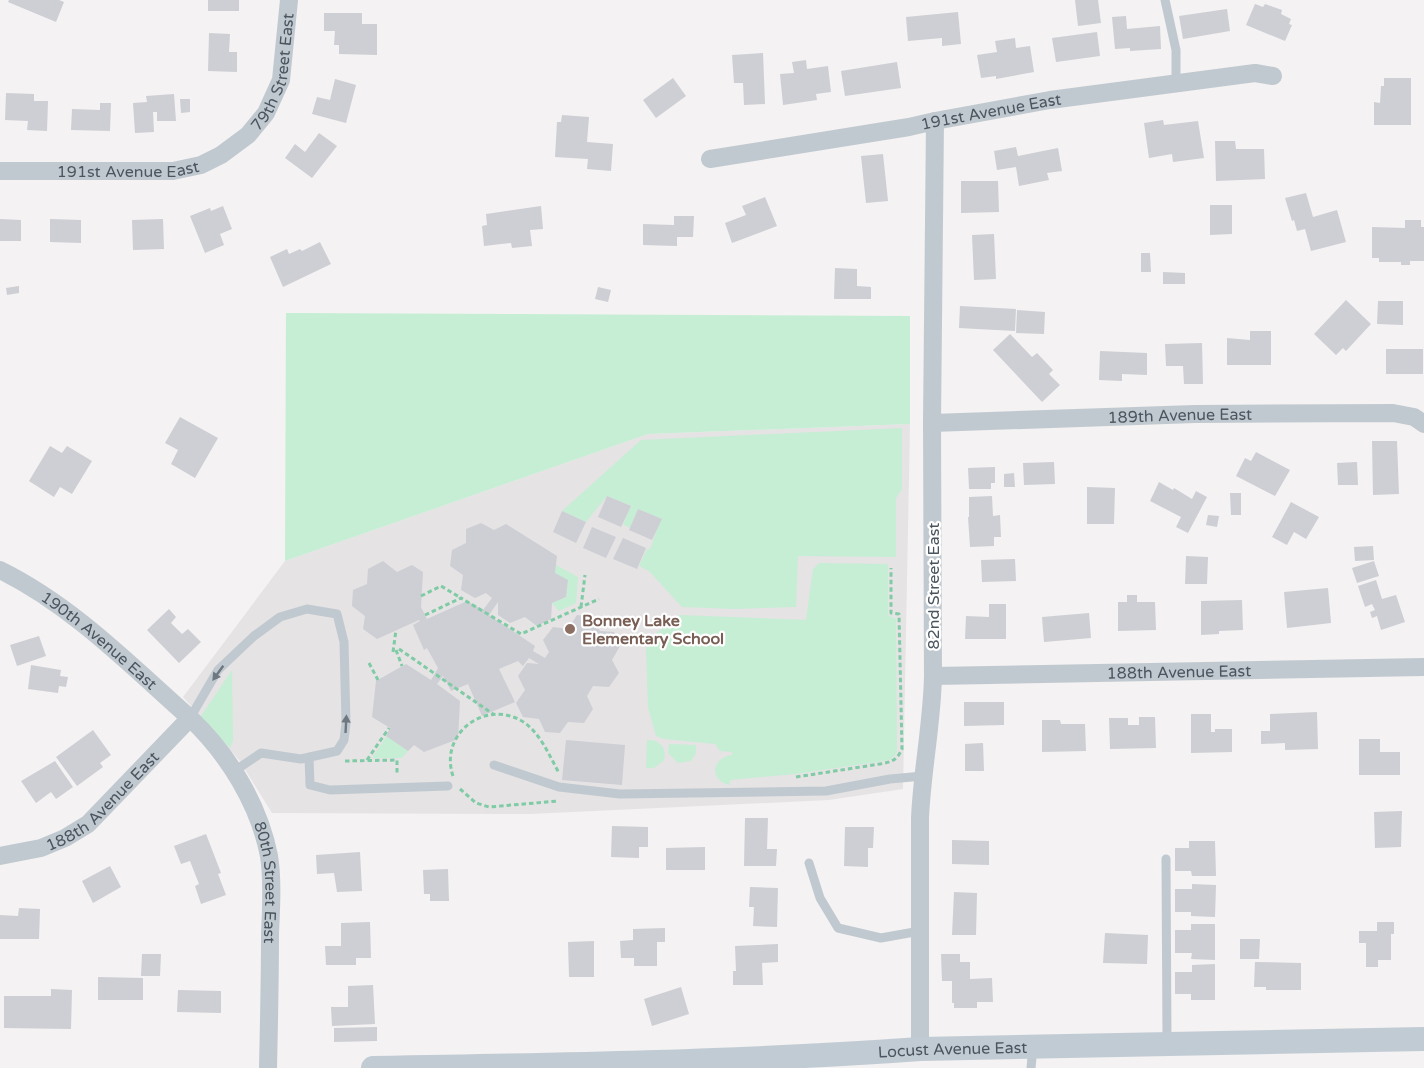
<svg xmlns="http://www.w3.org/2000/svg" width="1424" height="1068" font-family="'Varela Round',sans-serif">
<rect width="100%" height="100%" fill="#f4f2f2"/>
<path fill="#e5e3e4" d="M910,424L903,789L829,800L530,814L272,813L239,760L183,697L285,561L648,434Z"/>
<path fill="#c5eed4" d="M286,313L910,316V424L648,434L285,561Z
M902,428V489L896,498V557L798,556L796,607L734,609L682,607L649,571L639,566L647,549H650L661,519L638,509L630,528L623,524L631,506L607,496L586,522L562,511L641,440Z
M819,563L888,564V615L896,619L897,752L892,759L884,761L795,774L730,780V785C709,781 711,758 732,755V752L720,751L715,744L664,739L656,736L648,707L646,647H650V643L646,641L680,615L806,620L813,569Z
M556,565L578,577L576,603L559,611L552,603L566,597L568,581L555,573Z
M232,670L233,740L230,748L203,721L201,716Z
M387,736L408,751L402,758H372Z
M647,740C660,739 667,748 664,760L654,768H646Z
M669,744L696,745V753L691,761L678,763L668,753Z"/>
<path fill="#cdcfd4" d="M9,0H59L64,2L56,22L8,2Z
M208,0H239V11H208Z
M1075,0H1098L1101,23L1078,26Z
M1255,4L1263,7L1265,4L1282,10L1281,14L1291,19L1289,24L1292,25L1285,41L1246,25Z
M1227,9L1230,31L1183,39L1179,16Z
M958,12L961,44L942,46V38L908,41L906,17Z
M324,13H362V24H377V55L339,54V45H334L335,31H324Z
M1126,16L1127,29L1160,26L1161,49L1130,51V48L1115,49L1112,17Z
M1097,32L1100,56L1056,62L1052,38Z
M209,33L230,34L229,52H237V72L208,71Z
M1015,38L1016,48L1030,46L1034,72L996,79V76L981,78L977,55L997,52L995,41Z
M763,53L765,104L744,105L743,83H734L732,55Z
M806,60L807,69L828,66L831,92L816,94L817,100L783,105L780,74L794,73L792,62Z
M897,62L901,88L845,96L841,71Z
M673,78L686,96L656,118L643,100Z
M1384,78H1411V125H1374V102L1380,103L1381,86H1384Z
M335,79L356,85L346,123L312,114L317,97L330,100Z
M6,93L34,94V101H48L47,131L27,130L28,121L5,120Z
M174,94L176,121H157V112H153L154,132L135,133L133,103L147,102L146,96Z
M180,99H190V112L181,113Z
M100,103H111L110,131L71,130L72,109L100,110Z
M562,115L589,117L587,142L613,144L611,171L587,169L588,159L555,157L557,122H561Z
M1163,120L1164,125L1198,121L1204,158L1173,162L1172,154L1149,158L1144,123Z
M319,133L337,146L312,178L285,158L295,144L305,152Z
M1215,141H1235L1236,149H1264L1265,179L1216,181Z
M1016,147L1018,156L1058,148L1062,171L1047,173L1049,180L1019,186L1016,167L997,170L994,151Z
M883,154L888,201L866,203L861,156Z
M961,181H998L999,212L961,213Z
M1306,193L1313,217L1337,210L1346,242L1311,251L1305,229L1297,231L1294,220L1292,221L1285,198Z
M765,197L777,226L732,243L725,223L746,215L742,206Z
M1210,205H1232V234L1210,235Z
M223,206L232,229L220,234L224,245L205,253L190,216L210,208L211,211Z
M541,206L543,229L530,230L532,246L512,248L511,243L484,246L482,226L487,225L486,214Z
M674,216H694L693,237H677V246L643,245V224L674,225Z
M0,219L21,220V241H0Z
M50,219L81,220V243L50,242Z
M163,219L164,249L133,250L132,220Z
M1405,220H1421V227H1424V261H1410V265H1401V262H1379V258H1372V227L1405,228Z
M994,234L996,279L974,280L972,235Z
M320,242L331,264L283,287L270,257L287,249L289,254L300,249L302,251Z
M1141,253H1150L1151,272H1141Z
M835,268L857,269V286L871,287V299H834Z
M1163,272L1185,273V284H1163Z
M19,286V293L7,295L6,288Z
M598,287L611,290L608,302L595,299Z
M1346,300L1371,324L1346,351L1343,348L1336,355L1314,334Z
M1378,301H1403V325L1377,324Z
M960,306L1016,309L1015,331L959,328Z
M1017,310L1045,312L1044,334L1016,333Z
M1250,331H1271V365H1227V338L1250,340Z
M1010,334L1032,357L1037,353L1053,370L1049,374L1060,385L1042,402L993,350Z
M1202,343L1203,384H1184L1183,366H1166L1165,344Z
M1386,349H1423V374H1386Z
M1100,351L1147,353V375L1122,374V381L1099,380Z
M180,417L218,438L195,478L171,464L178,450L165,443Z
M1372,441H1397L1399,494L1373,495Z
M50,446L62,453L67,446L92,461L72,494L60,487L54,497L29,481Z
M1256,452L1290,470L1275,496L1236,476L1245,458L1251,461Z
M1054,462L1055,484L1024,485L1023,463Z
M1357,462L1358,485H1338L1337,463Z
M995,467V483H991V489H969L968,468Z
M1014,473L1015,487H1004V474Z
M1159,482L1173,490L1174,488L1192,499L1196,491L1207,497L1188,533L1176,527L1181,517L1150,501Z
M1087,487L1115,488L1114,524H1087Z
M1230,493H1241V515H1231Z
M607,496L631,506L621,527L598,517Z
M992,496L993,516L1000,515L1001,537H994V546L970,547L968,517H969V497Z
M1291,502L1319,517L1306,539L1294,532L1287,545L1272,537Z
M638,509L662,519L652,540L629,530Z
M562,511L586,522L576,543L553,532Z
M1208,515L1219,516L1217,527L1206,525Z
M481,523L494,530L506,524L557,556L555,573L568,580L566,597L552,603L551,619L537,626L525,617L510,623L498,615V602L489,615L535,646L533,651L545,658L549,652L543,640L553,627L568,629L577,615L592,617L600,631L614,632L620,646L612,660L619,673L609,687L593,686L587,696L593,709L584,723L568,722L560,733L545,732L539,719L523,717L516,703L525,690L518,676L527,663L539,664L529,658L523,666L518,661L499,669L515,702L482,716L468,684L451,691L443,676L437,684L460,701L458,739L424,752L414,745L408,751L386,736L390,728L372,717L376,681L406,664L431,680L438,668L427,648L424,650L413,625L420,621L419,620L377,639L363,629L365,616L352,606L353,590L367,584L368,569L383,561L397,572L412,565L423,572L421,607L427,619L467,601L483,610L492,598L486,593L475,598L461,590L463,575L450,566L452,550L466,543V529Z
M592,527L616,537L606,558L583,548Z
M623,538L646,548L637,569L613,559Z
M1373,546L1374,560L1355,561L1354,547Z
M1186,556L1208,557L1207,584H1185Z
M1015,559L1016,581L982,582L981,560Z
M1374,561L1379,576L1357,583L1352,568Z
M1376,580L1382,599L1396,595L1405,622L1381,630L1377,616L1372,618L1370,612L1375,610L1372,604L1365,607L1358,586Z
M1328,588L1331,623L1287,628L1284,592Z
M1127,595H1137V602H1155L1156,630L1118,631V602H1127Z
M1242,600L1243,630L1219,631V634L1201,635V601Z
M989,604H1006V639H965L966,616L989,617Z
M169,609L176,617L171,623L182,634L188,629L201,642L179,663L147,630Z
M1089,613L1091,638L1044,642L1042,617Z
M39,636L46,656L17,666L10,645Z
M31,665L61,670L60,676L68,677L66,687L59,686L58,693L28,689Z
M964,702H1004V725L964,726Z
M1317,712L1318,749L1285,750V743L1261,744V731H1270V714Z
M1191,714H1211V732H1215V729H1232V752L1191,753Z
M1139,717H1155L1156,748L1110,749L1109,718H1128V725H1139Z
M1042,720H1060L1061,724H1085L1086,751L1042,752Z
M93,730L111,755L100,763L103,767L77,786L56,757Z
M1359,739H1380V752H1400V775H1359Z
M566,740L625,745L622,785L562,780Z
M983,743L984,771H965V744Z
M55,761L73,787L56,799L51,792L36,803L21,781Z
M1402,811L1401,847L1375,848L1374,812Z
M745,818H768L767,849H777L776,866H744Z
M612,826L648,827V847H639V858L611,857Z
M845,827H874L873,848H868V867L844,866Z
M206,834L221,873L218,874L226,895L201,904L195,886L199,884L190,861L181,864L174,846Z
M952,840L989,841V865L952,864Z
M1189,841H1215L1216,876H1192L1191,871H1175V848H1189Z
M705,847V870H666V848Z
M360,852L362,891L337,892L334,873L317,874L316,855Z
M110,866L121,887L93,903L82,881Z
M448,869L449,901H430V894H424L423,870Z
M1192,884L1216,885L1215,917L1191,916V912H1175V889H1192Z
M750,887L778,888L777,927L753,926L754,907H749Z
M954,892L977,893L976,935H952Z
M19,908L40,909L39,939H0V915L18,916Z
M370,922L371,958H356V965H326L325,946H341V923Z
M1377,922H1394V934H1391V960H1378V967H1366V943H1359V931H1377Z
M1191,924H1215V960L1191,959L1192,953H1175V930H1191Z
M665,928V942H657V966H634V958H621L620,941L633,940V929Z
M1105,933L1148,935L1147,964L1103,963Z
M1240,939H1260L1259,959H1240Z
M594,941V977H569L568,942Z
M778,944V962L762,963L763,985H733V971H736L735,946Z
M142,954H161L160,976H141Z
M941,954H960V962H970V979L992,978L993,1002H977V1008H954V1003H952V981H942Z
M1255,962L1301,963V990H1266V987H1254Z
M1215,964V1000H1191V994H1175V972H1192V965Z
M98,977L143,978V1000H98Z
M373,985L375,1024L332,1026L331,1007H348V986Z
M681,987L689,1014L652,1026L644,999Z
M51,989L72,990L71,1029L4,1028V996H51Z
M178,990L221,991V1013L177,1012Z
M377,1027V1041L334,1042V1028Z"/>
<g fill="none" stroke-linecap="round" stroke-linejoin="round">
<path stroke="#7ecba5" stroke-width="3" stroke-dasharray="4.5 3" stroke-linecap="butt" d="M421,596L441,586L461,598
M581,607L585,575
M425,615L461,598L521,634L599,599
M399,649L493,714
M396,650L402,666
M393,652L396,630
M369,663L378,680
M367,760L389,728
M345,761L397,760V774
M453,776C439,735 483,700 520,720C539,730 549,755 559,773
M796,777L880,764C892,762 897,760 902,749L899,614L891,613V568
M460,789L476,803L489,807L558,801"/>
<path stroke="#c1c9d0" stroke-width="9" d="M1165,0L1176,50V84
M190,718L218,670L254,636L280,617L307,609L337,614L344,642L346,723L344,740L337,751L301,759L261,753L233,772
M309,757L310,785L330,790L448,786
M494,765L559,787L620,794L826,791L890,779L923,776
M1166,859L1167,1042
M809,863L820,898L838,928L881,938L920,931
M1031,1068L1033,1047"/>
<g stroke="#c1c9d0" stroke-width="18">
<path id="s1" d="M710,159L909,127L935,121L1050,100L1255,73L1273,76"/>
<path id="s2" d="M0,171H173L201,165L221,155L248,135L266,113L281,80L289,0"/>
<path id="s3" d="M932,423L1195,414L1393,413L1414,417L1424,424"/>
<path id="s4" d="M0,570C73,606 130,665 190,718C228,754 259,804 269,856C273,881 271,909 270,934C270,979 269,1023 268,1068"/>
<path id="s5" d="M933,676L1424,667"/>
<path id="s6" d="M0,856L41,848L65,838L88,824L190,718"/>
<path d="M920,1049V818C922,771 932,724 933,676L932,423L935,121"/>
</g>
<path stroke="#c1cbd4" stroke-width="24" id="s7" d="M373,1068C556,1065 738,1062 920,1049L1424,1039"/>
</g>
<defs><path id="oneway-solid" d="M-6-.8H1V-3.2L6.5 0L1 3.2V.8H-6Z" transform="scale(1.5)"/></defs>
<g fill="#6e7881">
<use href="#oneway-solid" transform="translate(218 673) rotate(126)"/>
<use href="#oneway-solid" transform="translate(346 724) rotate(-87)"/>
</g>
<circle fill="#8d6e63" stroke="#fff" stroke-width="2" cx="570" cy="629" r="6"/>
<g text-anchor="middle" stroke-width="4.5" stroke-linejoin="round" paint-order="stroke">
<g font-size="16" fill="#4b555f" stroke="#fff">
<text dy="6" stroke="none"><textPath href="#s2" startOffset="328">79th Street East</textPath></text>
<text dy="6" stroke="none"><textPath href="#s1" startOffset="285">191st Avenue East</textPath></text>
<text dy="6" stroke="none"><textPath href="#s2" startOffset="128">191st Avenue East</textPath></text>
<text dy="6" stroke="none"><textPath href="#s3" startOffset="248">189th Avenue East</textPath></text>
<text transform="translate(933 586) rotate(-90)" y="6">82nd Street East</text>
<text dy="6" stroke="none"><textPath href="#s4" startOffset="122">190th Avenue East</textPath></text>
<text dy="6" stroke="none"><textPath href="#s5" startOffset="246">188th Avenue East</textPath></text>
<text dy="6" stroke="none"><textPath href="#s6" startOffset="120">188th Avenue East</textPath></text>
<text dy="6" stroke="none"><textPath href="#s4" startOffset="429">80th Street East</textPath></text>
<text dy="6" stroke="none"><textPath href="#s7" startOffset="580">Locust Avenue East</textPath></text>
</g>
<g font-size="16" font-weight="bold" fill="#785e54" stroke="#fff" text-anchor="start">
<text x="582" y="626">Bonney Lake<tspan x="582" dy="18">Elementary School</tspan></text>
</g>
</g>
</svg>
